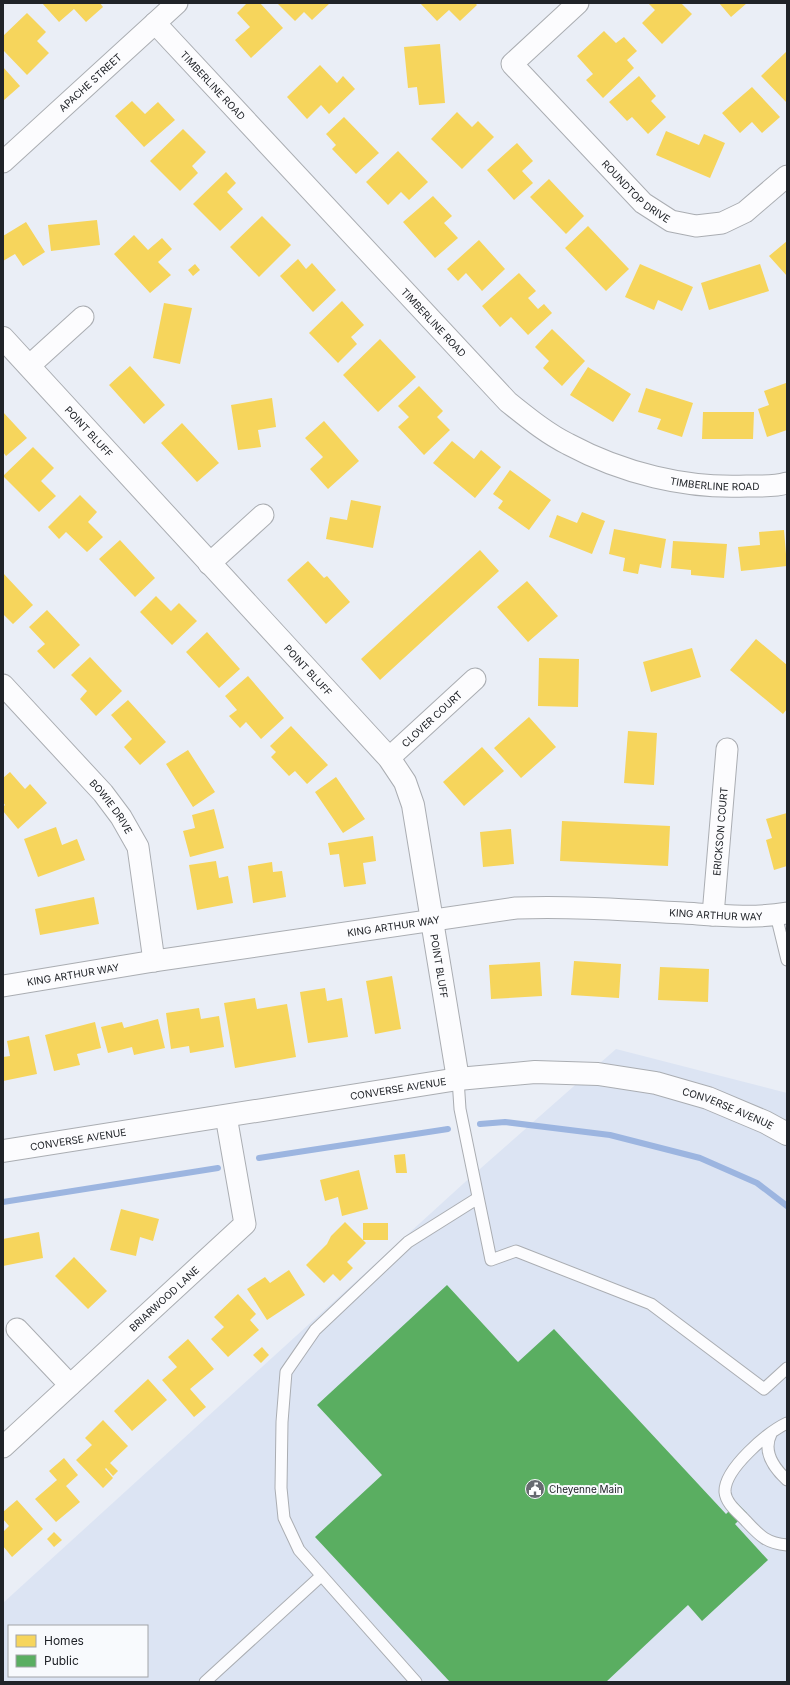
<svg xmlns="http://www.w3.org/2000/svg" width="790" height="1685" font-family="Inter,sans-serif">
<rect width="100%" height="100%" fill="#eaeef6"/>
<path fill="#dce4f3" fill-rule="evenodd" d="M616,1049L787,1093V1682H3V1603L464,1183ZM9,1626H147V1676H9Z"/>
<path fill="#f6d55c" d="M42,3H100L103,7L86,22L74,9L59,22Z
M247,3H260L283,28L251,58L235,40L250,27L237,13Z
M277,3H330L312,20L304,12L295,21Z
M420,3H475L477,5L460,21L449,10L437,21Z
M648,3H681L692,14L662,44L642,23L655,10Z
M719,3H747L731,17Z
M27,13L46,32L37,41L49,53L27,75L3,50V36Z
M604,31L616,43L624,37L637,51L627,60L634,68L603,98L586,80L593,74L577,56Z
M440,44L445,103L419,105L417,87L408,88L404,47Z
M787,51V103L761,76Z
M320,65L337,83L343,76L355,89L329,114L321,105L307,119L287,97Z
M3,67L20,86L3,101Z
M639,76L656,96L651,101L666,117L648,134L632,117L627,121L609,102Z
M752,87L780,117L762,133L752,122L740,133L722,113Z
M132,101L145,114L158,102L175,120L144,147L115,116Z
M457,112L472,127L478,121L494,137L462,169L431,139Z
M344,117L379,153L356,174L332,149L336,145L326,134Z
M183,129L206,152L192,166L198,173L180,191L150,161Z
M666,131L699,145L704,134L725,143L710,178L656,155Z
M517,143L533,161L522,171L533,183L514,200L487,170Z
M398,151L428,182L409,200L401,192L388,205L366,182Z
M226,172L236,183L227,192L243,209L220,231L193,204Z
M549,179L584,216L566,234L530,197Z
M433,196L452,216L444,223L458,238L435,258L403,222Z
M262,216L291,245L259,277L230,247Z
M97,220L100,245L51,251L48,225Z
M26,222L45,252L23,266L15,254L3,261V236Z
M588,226L629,269L606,291L565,248Z
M134,235L148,250L162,238L172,249L158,262L171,275L150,293L114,254Z
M479,240L505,269L482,291L466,273L458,281L447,269Z
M787,241V276L769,256Z
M298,259L306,269L312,263L336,290L313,312L280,276Z
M195,264L200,270L193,276L188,270Z
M640,264L693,287L682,311L658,300L654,310L625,297Z
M760,264L769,291L709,310L701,283Z
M519,273L536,291L528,298L538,309L544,304L552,313L528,335L511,317L500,327L482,306Z
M342,301L364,325L351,337L357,344L338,363L309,333Z
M164,303L192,308L180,364L153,358Z
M552,329L585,361L562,386L543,368L549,361L535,347Z
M380,339L416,377L378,412L343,375Z
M130,366L165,405L144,424L109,385Z
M588,367L631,394L613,422L570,395Z
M786,383L787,430L767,437L758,409L769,405L764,391Z
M419,386L443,411L437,417L450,430L424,455L398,427L409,417L398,406Z
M646,388L693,403L682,437L657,429L661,419L638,412Z
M272,398L276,427L258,430L261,447L238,450L231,405Z
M3,412L27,438L6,456L3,452Z
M703,412H754L753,439H702Z
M324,421L359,461L328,489L310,469L323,457L305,438Z
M182,423L219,463L197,482L161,443Z
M452,441L474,459L481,450L501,467L475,498L433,463Z
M33,447L54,468L41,481L56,496L39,512L3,476Z
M510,470L551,500L529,530L498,508L503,501L493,494Z
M80,495L97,512L88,522L103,537L87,552L66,532L59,539L48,527Z
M351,500L381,506L373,548L326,539L330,517L347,520Z
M582,512L605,521L592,554L549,537L557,515L577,523Z
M614,529L666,539L661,568L640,564L638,574L623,571L625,558L609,554Z
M784,530L787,566L741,571L738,547L760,545L759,532Z
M120,540L155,578L135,597L99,559Z
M673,541L727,544L724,578L691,575V570L671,568Z
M480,550L499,571L380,680L361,659Z
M308,561L324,578L327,576L350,602L326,624L287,580Z
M3,573L33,605L13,624L3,614Z
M527,581L558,616L528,642L497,607Z
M156,596L171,611L179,603L197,621L172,645L140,612Z
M47,610L80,645L54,669L37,651L45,644L29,627Z
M207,632L240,669L219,688L186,652Z
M756,639L787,665V709L783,714L730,670Z
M692,648L701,677L651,692L643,662Z
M90,657L122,691L96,716L80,699L87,691L71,675Z
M539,658L579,659L578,707L538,706Z
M248,676L284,718L261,739L246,722L240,728L229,716L237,710L225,696Z
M128,700L166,742L140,765L124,747L132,739L111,715Z
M529,717L556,747L521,778L494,748Z
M291,726L328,765L307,784L295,771L289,776L271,757L276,752L270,746Z
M628,731L657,733L654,785L624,783Z
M482,747L504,771L464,806L443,782Z
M188,750L215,792L193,807L166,764Z
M10,772L25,789L30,784L47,803L18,829L3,811V807L5,805L3,802V778Z
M336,777L365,819L343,833L315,792Z
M214,809L224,848L190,857L183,831L195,828L192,815Z
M787,813V866L774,870L766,840L772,838L766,819Z
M562,821L670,826L668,866L560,861Z
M56,827L62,845L77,839L85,860L38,877L24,839Z
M511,829L514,864L483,867L480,832Z
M373,836L376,861L363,863L366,884L344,887L339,854L330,855L328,843Z
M216,861L219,878L228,876L233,903L197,910L189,865Z
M272,862L273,872L282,871L286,897L253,903L248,866Z
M94,897L99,924L40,935L35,909Z
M574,961L621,964L619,998L571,995Z
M540,962L542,996L491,999L489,965Z
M660,967L709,969L708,1002L658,1000Z
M392,976L401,1029L375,1034L366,981Z
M325,988L327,1001L342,998L348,1037L308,1043L300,992Z
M255,998L257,1009L287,1004L296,1057L235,1068L224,1003Z
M199,1008L201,1019L219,1016L224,1047L190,1053L189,1046L171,1049L166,1013Z
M158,1019L165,1048L134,1055L132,1047L108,1053L101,1027L122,1022L124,1028Z
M95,1022L101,1048L77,1054L80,1065L54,1071L45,1035Z
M29,1036L37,1074L3,1081V1057L10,1056L7,1041Z
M405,1154L407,1173H396L394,1155Z
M359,1170L368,1209L342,1216L338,1197L325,1201L320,1180Z
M121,1209L159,1219L153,1241L140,1237L136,1256L110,1250Z
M345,1222L366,1243L347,1262L353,1268L340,1281L333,1274L324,1283L306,1265L327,1244L331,1236Z
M363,1223H388V1240H363Z
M39,1232L43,1258L3,1266V1239Z
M74,1257L107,1291L88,1309L55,1276Z
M289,1270L305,1295L267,1320L247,1289L265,1277L270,1283Z
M238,1294L256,1314L250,1320L259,1330L228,1357L211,1339L224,1327L214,1317Z
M188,1339L214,1369L190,1389L206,1407L194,1417L162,1380L177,1367L168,1357Z
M262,1347L269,1355L261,1363L253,1355Z
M148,1379L167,1400L132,1431L114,1411Z
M103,1420L128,1446L110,1463L118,1471L113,1476L106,1468L105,1469L113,1478L103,1488L76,1460L92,1445L85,1438Z
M64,1458L78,1475L66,1486L80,1502L56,1522L35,1499L57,1480L49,1471Z
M17,1500L43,1529L12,1557L3,1546V1532L9,1526L3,1519V1512Z
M54,1532L62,1540L54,1547L47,1539Z"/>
<path fill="#5aae61" d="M447,1285L518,1362L554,1329L726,1514L737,1503L747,1513L735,1524L768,1560L702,1621L688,1605L606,1682H450L315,1537L382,1475L317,1405Z"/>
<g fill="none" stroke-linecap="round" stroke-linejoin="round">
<path stroke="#9cb5e0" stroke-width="6" d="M480,1124L505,1122L610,1135L700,1158L757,1183L787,1206
M259,1158L448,1129
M3,1202L218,1168"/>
<g stroke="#aaadb2" stroke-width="13">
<path id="lane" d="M776,915L787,960
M458,1079L460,1109L491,1260L516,1251L651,1304L764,1389L787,1368
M787,1423C768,1432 724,1469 725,1492C726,1504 739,1513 746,1521C760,1536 766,1543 787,1545
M771,1434C762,1452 774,1468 787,1480
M205,1682L321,1576
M416,1682L299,1550L284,1518L281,1488L282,1422L286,1372L315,1330L408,1242L478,1198"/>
</g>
<g stroke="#aaadb2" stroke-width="23">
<g id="street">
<path id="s1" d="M578,3L512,64L643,203L671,221L696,226L722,223L745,212L787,176"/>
<path id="s2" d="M155,23L508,402C527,417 546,433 568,444C622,473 686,489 747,486C760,486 775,487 787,483"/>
<path id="s3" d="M3,162L177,3"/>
<path d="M29,366L83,317"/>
<path d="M209,564L263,515"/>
<path id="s4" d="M3,685L103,793L121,817L138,847L154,961"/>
<path id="s5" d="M389,758L475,679"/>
<path id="s6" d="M713,915L727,749"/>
<path id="s7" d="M3,986L154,961L516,908C572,906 628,910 684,913C716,915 755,919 787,913"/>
<path d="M17,1329L70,1385"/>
<path id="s8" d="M3,1447L245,1224L226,1116"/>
</g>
</g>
<g stroke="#aaadb2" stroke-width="24">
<g id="secondary">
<path id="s9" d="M3,338L389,758L405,782L413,805L458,1079"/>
<path id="s10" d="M3,1151L458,1079L535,1072L598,1074L656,1083L708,1098L765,1122L787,1134"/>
</g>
</g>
<use href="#lane" stroke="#fcfcfe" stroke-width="11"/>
<use href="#street" stroke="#fcfcfe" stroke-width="21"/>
<use href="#secondary" stroke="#fcfcfe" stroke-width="22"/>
</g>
<defs>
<g id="civic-disc" transform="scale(1)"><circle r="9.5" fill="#676a70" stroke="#f8fafd"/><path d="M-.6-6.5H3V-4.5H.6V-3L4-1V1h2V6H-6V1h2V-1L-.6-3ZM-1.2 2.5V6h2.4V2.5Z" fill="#fff"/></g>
</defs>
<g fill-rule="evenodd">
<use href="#civic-disc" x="535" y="1489"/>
</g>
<g text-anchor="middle" stroke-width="4" stroke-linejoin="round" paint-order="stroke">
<g font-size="10" fill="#202328" stroke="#f8fafd">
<text dy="4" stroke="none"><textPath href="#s3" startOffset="118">APACHE STREET</textPath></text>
<text dy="4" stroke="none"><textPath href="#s2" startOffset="85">TIMBERLINE ROAD</textPath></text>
<text dy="4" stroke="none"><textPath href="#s1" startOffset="268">ROUNDTOP DRIVE</textPath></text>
<text dy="4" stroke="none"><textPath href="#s2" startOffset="409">TIMBERLINE ROAD</textPath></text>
<text dy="4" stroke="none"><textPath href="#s9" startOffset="127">POINT BLUFF</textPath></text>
<text dy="4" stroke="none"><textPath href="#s2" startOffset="745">TIMBERLINE ROAD</textPath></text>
<text dy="4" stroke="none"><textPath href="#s9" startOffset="451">POINT BLUFF</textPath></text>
<text dy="4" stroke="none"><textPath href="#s5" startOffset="58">CLOVER COURT</textPath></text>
<text dy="4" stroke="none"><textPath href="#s4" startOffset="163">BOWIE DRIVE</textPath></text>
<text dy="4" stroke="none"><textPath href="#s6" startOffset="84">ERICKSON COURT</textPath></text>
<text dy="4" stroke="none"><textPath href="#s7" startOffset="719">KING ARTHUR WAY</textPath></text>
<text dy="4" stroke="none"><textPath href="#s7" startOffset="395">KING ARTHUR WAY</textPath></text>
<text dy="4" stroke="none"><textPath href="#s9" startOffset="787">POINT BLUFF</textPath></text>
<text dy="4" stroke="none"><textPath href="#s7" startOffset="71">KING ARTHUR WAY</textPath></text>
<text dy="4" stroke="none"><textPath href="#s10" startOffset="400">CONVERSE AVENUE</textPath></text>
<text dy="4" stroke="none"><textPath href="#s10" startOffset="736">CONVERSE AVENUE</textPath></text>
<text dy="4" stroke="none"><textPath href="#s10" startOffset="76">CONVERSE AVENUE</textPath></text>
<text dy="4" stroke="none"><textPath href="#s8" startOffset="219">BRIARWOOD LANE</textPath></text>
</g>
<g font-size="10" fill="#202328" stroke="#f8fafd" text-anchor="start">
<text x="549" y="1493">Cheyenne Main</text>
</g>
</g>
<rect width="790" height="1685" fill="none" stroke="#202328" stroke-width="8"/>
<rect x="8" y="1625" width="140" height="52" fill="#f8fafd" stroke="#a2a4a8"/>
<rect x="16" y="1635" width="20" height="12" fill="#f6d55c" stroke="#a2a4a8"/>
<text x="44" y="1645" font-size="12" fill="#202328">Homes</text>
<rect x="16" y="1655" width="20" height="12" fill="#5aae61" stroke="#a2a4a8"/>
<text x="44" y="1665" font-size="12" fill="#202328">Public</text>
</svg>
